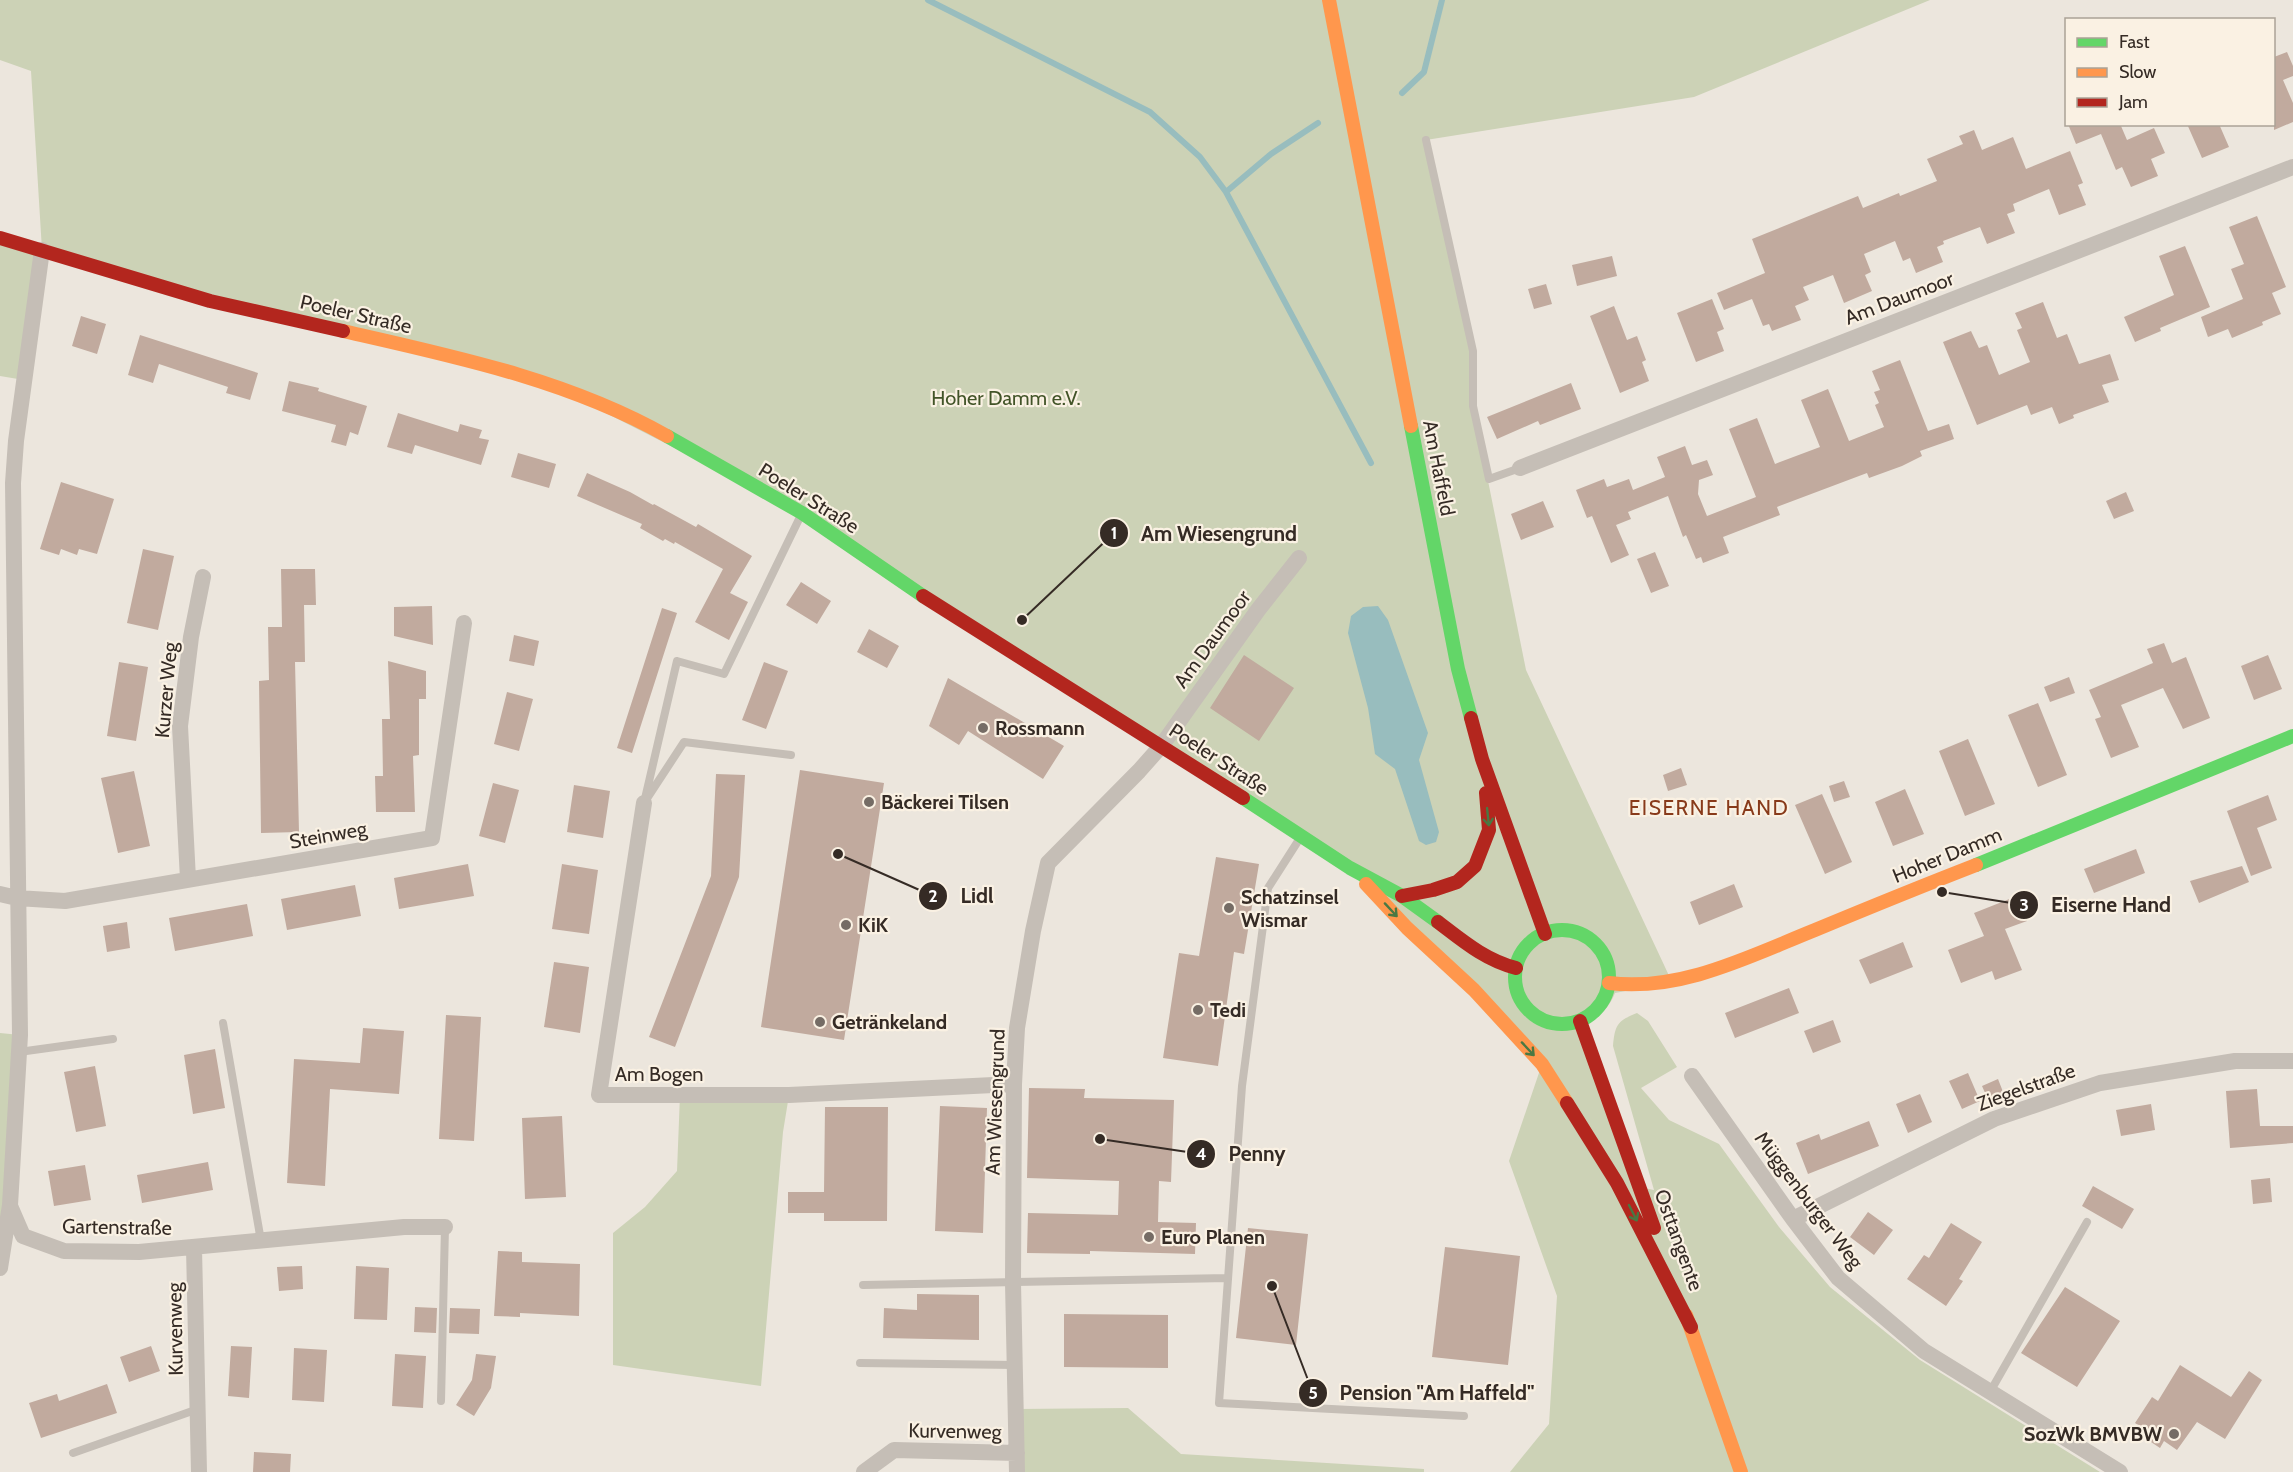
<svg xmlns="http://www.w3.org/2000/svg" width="2293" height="1472" font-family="Cabin,sans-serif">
<rect width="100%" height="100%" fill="#ece6dd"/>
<path fill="#ccd2b6" d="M0,0H1930L1694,97L1426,140L1473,350V406L1526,670L1672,982L1615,993C1608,1010 1599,1017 1582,1026L1639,1187L1654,1190L1613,1046C1615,1025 1617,1021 1637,1013L1648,1021L1677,1067L1641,1088L1669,1120L1719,1144L1779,1227L1830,1287L1920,1360L2100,1472H1510L1549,1424L1557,1296L1509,1161L1542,1064L1351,868L802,513L551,385L42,250L24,380L0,376V238L42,250L31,71L0,60Z
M0,1033L20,1035L0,1268Z
M680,1095H789L783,1132L761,1386L613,1365V1233L645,1207L677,1171Z
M1128,1408L1181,1454L1424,1469V1472H1017V1409Z"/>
<path fill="#98bdbe" d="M1378,606L1388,620L1428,733L1419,760L1439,832L1436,842L1426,845L1419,841L1395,769L1375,754L1368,708L1348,633L1351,616L1363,607Z"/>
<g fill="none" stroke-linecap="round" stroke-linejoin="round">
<path stroke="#98bdbe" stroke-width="6" d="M928,0L1150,112L1200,157L1226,192L1371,463
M1402,93L1424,72L1442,0
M1226,192L1271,154L1318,123"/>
</g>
<path fill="#c1aa9e" d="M2287,52L2293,66V76L2283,80L2293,103V122L2274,130V57Z
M2068,124H2122L2121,126L2127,140L2154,128L2165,153L2151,159L2158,176L2131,187L2122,167L2116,170L2101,134L2076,144Z
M2187,124H2219L2229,147L2202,158Z
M1974,130L1982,150L2013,137L2026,169L2070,151L2083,183L2078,185L2086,205L2059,215L2049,189L2013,204L2015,211L2007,214L2015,233L1987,244L1980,227L1943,241L1944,244L1937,247L1943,262L1916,273L1910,258L1903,261L1895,241L1864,254L1871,272L1865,275L1872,291L1844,303L1833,275L1803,287L1809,300L1795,306L1801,320L1772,331L1769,324L1763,326L1752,299L1724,310L1717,293L1765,273L1752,239L1858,196L1863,208L1899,193L1900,196L1937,181L1927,159L1963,144L1959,136Z
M2257,216L2286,287L2272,293L2281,314L2262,322L2263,325L2232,338L2228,329L2208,337L2201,317L2243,299L2231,269L2244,264L2229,227Z
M2185,246L2210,307L2160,328L2161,331L2135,342L2124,317L2174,295L2159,256Z
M1612,256L1617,276L1577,286L1572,265Z
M1546,284L1552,304L1534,309L1528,289Z
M1712,299L1724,329L1717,332L1724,351L1696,362L1677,313Z
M2043,302L2057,338L2067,334L2079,364L2110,354L2119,380L2102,385L2109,402L2073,415L2074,418L2059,424L2052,407L2031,415L2027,405L1977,425L1943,342L1971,331L1979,348L1987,345L1999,375L2030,362L2017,330L2022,328L2015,313Z
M1614,306L1627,340L1637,336L1646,360L1642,362L1649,381L1620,393L1590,316Z
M81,316L106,324L97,354L72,346Z
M140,335L258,373L250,400L226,393L228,387L159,364L153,383L128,375Z
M1900,360L1928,431L1949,424L1954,439L1920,451L1922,456L1902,466L1869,478L1867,473L1777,507L1780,515L1723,537L1729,553L1703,563L1701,557L1696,559L1686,535L1683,537L1668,496L1628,512L1631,519L1616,525L1629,555L1611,563L1592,516L1587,518L1576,490L1604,479L1607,487L1629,479L1633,490L1665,477L1657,457L1685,446L1692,465L1707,460L1713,475L1699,480L1698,494L1707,516L1756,497L1729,429L1757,418L1775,464L1820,447L1801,400L1828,389L1849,441L1884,427L1875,405L1879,403L1874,392L1880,390L1872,371Z
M289,381L319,388L318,391L367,406L358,435L350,432L346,446L331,442L336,425L282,411Z
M1571,383L1581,409L1540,425L1538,421L1497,439L1487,417Z
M398,413L458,432L460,424L482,430L479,438L489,440L481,465L415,445L412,454L387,447Z
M518,453L556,464L549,488L511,477Z
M587,473L630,492L653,505L654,504L696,527L698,524L752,556L730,593L748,602L729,640L695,622L723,569L675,542L674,544L665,539L663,541L640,528L642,524L577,496Z
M61,482L114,499L97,554L79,549L77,555L61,549L59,555L40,549Z
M2126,492L2134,511L2114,519L2106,501Z
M1543,501L1554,527L1521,540L1511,514Z
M143,549L174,556L158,630L127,623Z
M1655,552L1669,586L1651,593L1637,559Z
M281,569H315L316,605H304L305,662H295L299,832L261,833L259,681L269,680L268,627H282Z
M801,582L831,601L817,624L786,605Z
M432,606L433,645L394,636V607Z
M662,608L677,613L632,753L617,748Z
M869,629L899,646L887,668L857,652Z
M514,635L539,641L534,666L509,661Z
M2164,643L2172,663L2186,657L2210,718L2183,729L2163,688L2121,705L2139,747L2111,758L2095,719L2101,717L2089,690L2153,663L2147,649Z
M1244,655L1294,688L1259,741L1210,708Z
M2268,655L2282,689L2254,700L2241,666Z
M388,661L426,671V699H419V755L413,756L415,812H376L375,776H383L382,719H390Z
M119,662L148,667L136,741L107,736Z
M764,662L788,671L766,729L742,720Z
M2069,677L2075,693L2050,702L2044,687Z
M948,678L1064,746L1043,779L968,731L959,745L929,726Z
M507,692L533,699L519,751L494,744Z
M2038,703L2067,775L2038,787L2008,715Z
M1968,739L1995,804L1965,816L1939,751Z
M1681,768L1687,785L1668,791L1663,775Z
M800,770L884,783L844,1040L761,1027Z
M134,771L150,846L118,853L101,778Z
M716,774L745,775L739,877L675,1047L649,1037L711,876Z
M1844,781L1850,797L1834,802L1829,786Z
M493,783L519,790L505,843L479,836Z
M574,785L610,791L603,838L567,832Z
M1905,789L1924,834L1893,846L1875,802Z
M1822,794L1852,862L1825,874L1795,805Z
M2268,795L2277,820L2257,828L2272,868L2251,876L2227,811Z
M2136,849L2145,873L2094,893L2084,869Z
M1216,857L1259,864L1244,954L1234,952L1218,1066L1163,1058L1179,953L1199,956Z
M468,864L474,896L399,909L394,878Z
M562,864L598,870L589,934L552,929Z
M2242,866L2249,882L2199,903L2190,881Z
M1734,884L1743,907L1699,925L1690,902Z
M355,885L361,916L287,930L281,899Z
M2017,896L2027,921L2005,929L2022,970L1995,980L1992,971L1961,983L1948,950L1984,936L1974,913Z
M247,904L253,936L175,951L169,918Z
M127,922L130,948L107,952L103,926Z
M1903,942L1913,967L1870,984L1859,960Z
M554,962L589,967L580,1033L544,1027Z
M1789,988L1799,1013L1735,1038L1725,1013Z
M446,1015L481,1017L474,1141L439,1139Z
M1833,1020L1841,1042L1813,1053L1804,1031Z
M363,1028L404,1031L399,1094L330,1089L325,1186L287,1183L294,1059L360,1063Z
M215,1049L225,1108L193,1114L184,1055Z
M95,1066L106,1126L76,1132L64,1072Z
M1968,1073L1980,1101L1962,1109L1949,1081Z
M1998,1079L2005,1097L1990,1104L1982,1086Z
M1029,1088L1085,1089L1084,1098L1174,1100L1171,1182L1159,1181L1158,1222L1196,1223L1195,1254L1090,1251V1254L1027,1253L1028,1213L1118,1215L1119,1181L1027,1178Z
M2257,1089L2260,1126H2293V1143L2230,1148L2226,1091Z
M1920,1094L1932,1122L1908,1133L1896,1104Z
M2151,1104L2155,1130L2121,1136L2116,1110Z
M940,1106L987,1108L983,1233L935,1231Z
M825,1107H888L887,1221H824V1213H788V1192H824Z
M562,1116L566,1197L525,1199L522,1118Z
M1869,1121L1879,1146L1808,1174L1796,1143L1819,1134L1821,1140Z
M208,1162L213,1190L142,1203L137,1175Z
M85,1165L91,1200L54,1206L48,1171Z
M2270,1178L2272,1202L2253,1204L2251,1180Z
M2093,1186L2134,1209L2122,1229L2082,1206Z
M1868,1212L1893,1230L1874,1255L1850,1237Z
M1951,1223L1982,1242L1959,1279L1963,1281L1946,1306L1907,1279L1924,1255L1929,1258Z
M1248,1228L1308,1234L1296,1345L1236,1338Z
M1445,1247L1520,1256L1508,1365L1432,1357Z
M498,1251L522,1252V1262L580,1264L579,1316L520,1313V1317L494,1316Z
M302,1266L303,1289L279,1291L277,1267Z
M356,1266L389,1268L387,1320L354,1319Z
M2065,1287L2120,1321L2077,1387L2021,1353Z
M917,1294L979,1295V1340L883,1338L884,1308L917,1310Z
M415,1307L437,1308L436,1333L414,1332Z
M450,1308L480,1309L479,1334L449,1333Z
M1064,1314L1168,1315V1368L1064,1367Z
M151,1346L160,1371L129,1382L120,1357Z
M231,1346L252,1347L249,1398L228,1396Z
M294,1348L327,1350L324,1402L292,1400Z
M395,1354L426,1356L423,1408L392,1406Z
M476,1354L496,1356L491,1388L474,1416L456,1405L472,1380Z
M2180,1365L2231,1397L2249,1371L2262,1380L2225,1439L2197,1422L2177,1450L2164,1441L2160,1448L2145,1438L2149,1432L2135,1423L2152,1397L2158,1401Z
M107,1384L117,1413L41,1438L29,1403L57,1394L59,1401Z
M254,1452L291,1454L290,1472H253Z"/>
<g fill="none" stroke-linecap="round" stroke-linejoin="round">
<path stroke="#c5beb6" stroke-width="8" d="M1426,140L1473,351V406L1489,479L1520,468
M791,755L684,742L644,803L677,661L724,674L801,515
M1300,838L1268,888L1242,1086L1219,1403L1464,1416
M223,1023L261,1241
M19,1052L113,1039
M863,1285L1228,1278
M860,1363L1016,1365
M1990,1392L2087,1222
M441,1401L445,1227
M73,1453L198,1409"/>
<path stroke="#c5beb6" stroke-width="16" d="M1520,468L2293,167
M644,803L599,1095H789L1014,1084
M188,879L180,726L191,637L203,577
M0,894L17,898L65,901L432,838L464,623
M1692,1076L1793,1219L1838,1278L1924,1351L2120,1472
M10,1206L23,1236L64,1251L139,1252L404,1227H445
M1793,1219L1994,1119L2100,1083L2235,1061H2293
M194,1248L199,1472
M0,1268L10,1205L20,1035L13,483L16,441L42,250
M864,1472L894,1450L1017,1453
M1017,1472L1013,1283L1014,1084L1017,1028L1033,931L1048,863L1139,771L1162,745L1258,610L1299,558"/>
<path stroke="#63d668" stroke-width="14" d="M1411,426L1458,669L1471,718
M667,436L802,513L923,596
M1243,798L1350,868L1402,896L1438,922
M1976,865L2293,736
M1515 977a47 47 0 1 1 94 0a47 47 0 1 1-94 0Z"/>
<path stroke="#ff974d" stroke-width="14" d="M1329,0L1411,426
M343,331C453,356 568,380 667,436
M1366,884L1407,928L1474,990L1542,1064L1567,1103
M1609,983C1681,992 1750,956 1815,930C1868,908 1922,886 1976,865
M1686,1315L1741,1472"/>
<path stroke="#b3261e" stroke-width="14" d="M0,238L210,301L343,331
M923,596L1243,798
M1471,718L1482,759L1545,934
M1402,896L1433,890L1457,882L1475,866L1489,830L1486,793
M1438,922C1463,941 1485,960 1516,968
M1580,1021L1654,1228
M1567,1103L1617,1183L1691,1327"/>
</g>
<defs><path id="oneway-shaft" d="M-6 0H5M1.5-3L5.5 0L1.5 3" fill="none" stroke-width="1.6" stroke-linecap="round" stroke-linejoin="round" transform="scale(1.5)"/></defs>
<g stroke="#4a7843">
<use href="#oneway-shaft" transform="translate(1488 817) rotate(84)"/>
<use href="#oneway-shaft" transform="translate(1391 910) rotate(47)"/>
<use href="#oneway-shaft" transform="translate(1528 1049) rotate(47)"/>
<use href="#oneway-shaft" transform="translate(1633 1213) rotate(63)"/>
</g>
<g fill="#756c65" stroke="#faf1e3" stroke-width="2">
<circle cx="983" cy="728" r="6"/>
<circle cx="869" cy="802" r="6"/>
<circle cx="1229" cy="908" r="6"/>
<circle cx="846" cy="925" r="6"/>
<circle cx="1198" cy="1010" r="6"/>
<circle cx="820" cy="1022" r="6"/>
<circle cx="1149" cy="1237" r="6"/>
<circle cx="2174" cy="1434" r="6"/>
</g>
<g text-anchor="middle" stroke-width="4.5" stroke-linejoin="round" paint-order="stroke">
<g font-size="20" fill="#352b25" stroke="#faf1e3">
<text transform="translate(1899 298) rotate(-21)" y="7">Am Daumoor</text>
<text transform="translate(356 314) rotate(13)" y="7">Poeler Straße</text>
<text transform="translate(1439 468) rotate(79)" y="7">Am Haffeld</text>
<text transform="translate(809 498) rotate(32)" y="7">Poeler Straße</text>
<text transform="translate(1212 639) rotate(-54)" y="7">Am Daumoor</text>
<text transform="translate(166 690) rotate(-85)" y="7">Kurzer Weg</text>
<text transform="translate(1219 759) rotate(33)" y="7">Poeler Straße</text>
<text transform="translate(328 835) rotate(-10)" y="7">Steinweg</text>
<text transform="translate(1947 855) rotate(-22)" y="7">Hoher Damm</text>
<text x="659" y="1081">Am Bogen</text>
<text transform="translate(2026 1087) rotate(-20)" y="7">Ziegelstraße</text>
<text transform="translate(995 1102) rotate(-88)" y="7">Am Wiesengrund</text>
<text transform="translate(1809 1200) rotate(53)" y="7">Müggenburger Weg</text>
<text transform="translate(117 1227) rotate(1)" y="7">Gartenstraße</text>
<text transform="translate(1679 1240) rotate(70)" y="7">Osttangente</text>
<text transform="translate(175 1329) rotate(-91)" y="7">Kurvenweg</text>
<text transform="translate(955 1431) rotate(1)" y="7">Kurvenweg</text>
</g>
<g font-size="20" fill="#425428" stroke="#faf1e3">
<text x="1006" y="405">Hoher Damm e.V.</text>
</g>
<g font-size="20" font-weight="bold" fill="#352b25" stroke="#faf1e3" text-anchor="start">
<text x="995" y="735">Rossmann</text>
<text x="881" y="809">Bäckerei Tilsen</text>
<text x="1241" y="904">Schatzinsel<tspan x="1241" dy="23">Wismar</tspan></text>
<text x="858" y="932">KiK</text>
<text x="1210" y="1017">Tedi</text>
<text x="832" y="1029">Getränkeland</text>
<text x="1161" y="1244">Euro Planen</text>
<text x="2162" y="1441" text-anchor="end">SozWk BMVBW</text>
</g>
<g font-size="21" letter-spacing="1.5" fill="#883a1a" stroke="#faf1e3">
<text x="1709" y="815">EISERNE HAND</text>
</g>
</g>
<path fill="none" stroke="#352b25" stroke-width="2" d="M1022 620L1114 533M838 854L933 896M1942 892L2024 905M1100 1139L1201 1154M1272 1286L1313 1393"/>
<g fill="#352b25" stroke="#faf1e3" stroke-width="2">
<circle cx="1022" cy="620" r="6"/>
<circle cx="838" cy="854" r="6"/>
<circle cx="1942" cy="892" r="6"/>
<circle cx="1100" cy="1139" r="6"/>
<circle cx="1272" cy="1286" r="6"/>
<circle cx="1114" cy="533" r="15"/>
<circle cx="933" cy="896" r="15"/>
<circle cx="2024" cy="905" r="15"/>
<circle cx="1201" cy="1154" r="15"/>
<circle cx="1313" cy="1393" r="15"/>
</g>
<g font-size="18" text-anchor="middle" font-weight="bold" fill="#fff">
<text x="1114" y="539">1</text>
<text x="933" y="902">2</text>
<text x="2024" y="911">3</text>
<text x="1201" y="1160">4</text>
<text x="1313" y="1399">5</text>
</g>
<g font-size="21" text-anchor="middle" font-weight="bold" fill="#352b25" stroke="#faf1e3" stroke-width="4.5" stroke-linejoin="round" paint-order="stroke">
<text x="1219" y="541">Am Wiesengrund</text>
<text x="977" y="903">Lidl</text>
<text x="2111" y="912">Eiserne Hand</text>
<text x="1257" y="1161">Penny</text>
<text x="1437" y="1400">Pension "Am Haffeld"</text>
</g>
<rect x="2065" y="18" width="210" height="108" fill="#faf1e3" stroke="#aba297" stroke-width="1.5"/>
<rect x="2077" y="38" width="30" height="9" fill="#63d668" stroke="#aba297" stroke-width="1.5"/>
<text x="2119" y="48" font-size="18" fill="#352b25">Fast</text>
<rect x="2077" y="68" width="30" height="9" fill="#ff974d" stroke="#aba297" stroke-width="1.5"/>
<text x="2119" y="78" font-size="18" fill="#352b25">Slow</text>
<rect x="2077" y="98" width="30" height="9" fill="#b3261e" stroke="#aba297" stroke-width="1.5"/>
<text x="2119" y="108" font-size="18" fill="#352b25">Jam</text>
</svg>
